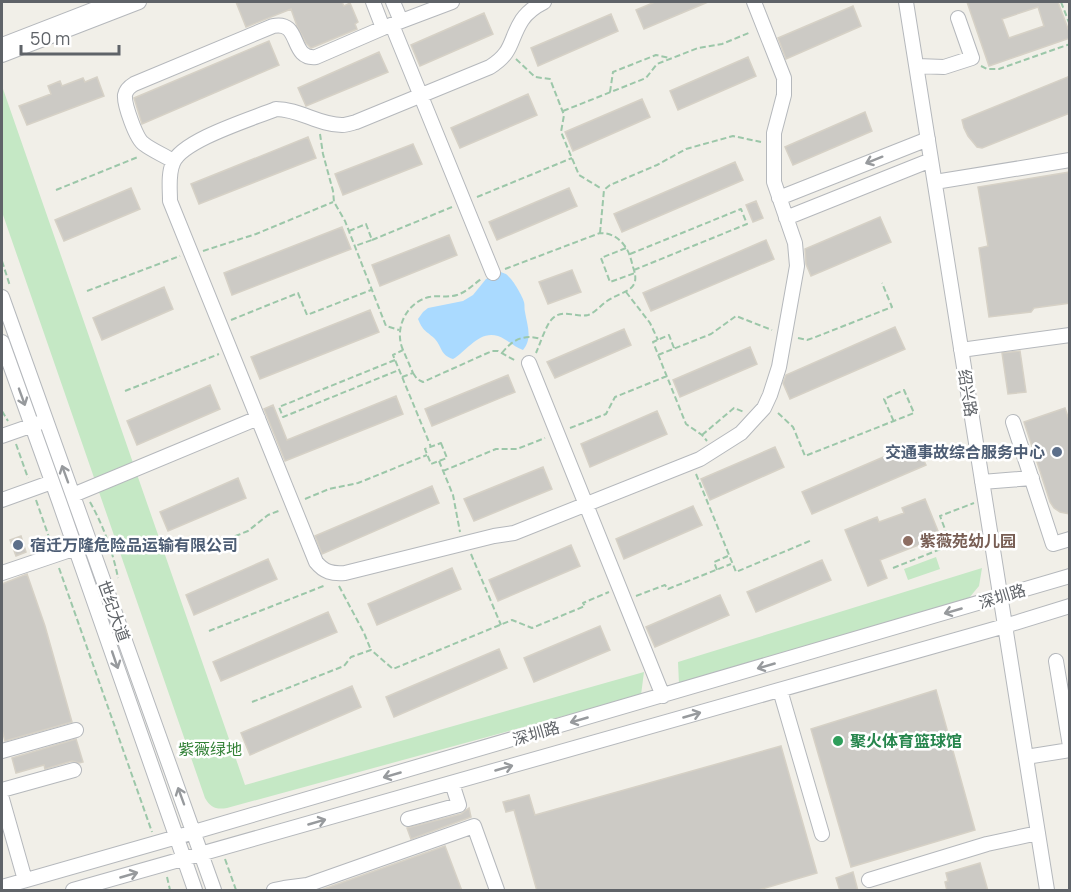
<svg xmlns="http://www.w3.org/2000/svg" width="1071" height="892" font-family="Manrope,'Noto Sans SC',sans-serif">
<rect width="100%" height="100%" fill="#f1efe8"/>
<path fill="#c5e8c5" d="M2,86L245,785L644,672L641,695L227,808C216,810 210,807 205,798L2,212Z
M936,557L940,569L908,580L904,569Z
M982,568L979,586L969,598L679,684L678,662Z"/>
<path fill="#aadaff" d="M501,272C505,274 506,273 509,277C513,280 523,297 524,302C525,305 524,309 525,312C527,325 533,338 523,350C514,347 507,339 498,336C479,330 467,351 453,359C440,355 442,346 434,338C425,330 423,331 418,319L423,312L428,308L463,301L473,295L486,279Z"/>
<path fill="#cccac5" stroke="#d6d1c6" stroke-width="1.5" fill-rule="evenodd" d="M236,2H342L344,6L350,3L358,22L355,24L357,29L311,48L306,43L297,26L291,9L246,27Z
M655,2H708L644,29L636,10Z
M967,2H1058L1070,34V38L989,66ZM1038,7L1044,26L1009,38L1002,19Z
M853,6L861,26L786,59L778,38Z
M484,13L493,34L420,66L411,45Z
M611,14L618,31L538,66L531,48Z
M269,41L279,65L142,124L134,98Z
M379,52L388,72L306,106L298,88Z
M748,57L756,76L678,110L670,91Z
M1070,76V113L982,148L977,147L968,136L964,128L962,120Z
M97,77L104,96L27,125L19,106L51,94L48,86L60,81L62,86L83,78L85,82Z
M528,94L537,115L460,148L451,128Z
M642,99L650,117L573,151L565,132Z
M865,112L872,131L793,165L785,147Z
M308,137L316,158L199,204L191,184Z
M413,144L422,164L343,195L335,174Z
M735,162L743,180L622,232L614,214Z
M1070,172V303L1034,308L1031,312L989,317L979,248L988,246L978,187Z
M131,188L140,209L64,241L55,220Z
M569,188L577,206L497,240L489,222Z
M756,201L763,218L753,222L746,205Z
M880,217L891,242L811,276L806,264L805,249Z
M342,227L351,249L232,295L224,273Z
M449,235L457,255L380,286L372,265Z
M766,240L774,259L651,311L643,293Z
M572,270L581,292L548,304L539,282Z
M164,287L173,309L102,340L93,318Z
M370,310L379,332L260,379L251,357Z
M895,327L905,349L790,399L783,383L786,375Z
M624,329L631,345L555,378L547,362Z
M750,347L757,364L680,397L673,380Z
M1020,351L1026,392L1008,394L1002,353Z
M508,375L515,392L432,426L425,409Z
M210,385L220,409L137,445L127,421Z
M396,396L403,414L285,461L264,409L273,405L287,440Z
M1065,408L1070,423V514L1060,512L1054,508L1050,502L1024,422Z
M657,411L667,434L590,467L581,444Z
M916,443L926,465L812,514L802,492Z
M775,447L784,467L710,500L701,479Z
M543,467L552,489L474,521L464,499Z
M238,478L246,498L168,531L160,512Z
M432,486L439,503L322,554L315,536Z
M925,499L938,531L918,538L921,544L880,560L887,578L868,586L845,530L877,517L879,522L904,513L902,508Z
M693,506L702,525L624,559L616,539Z
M21,536L26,552L16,556L10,540Z
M571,545L580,566L498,601L489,580Z
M268,559L277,579L194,615L186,595Z
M822,560L831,580L756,612L747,592Z
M452,568L461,589L377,625L368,604Z
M27,574L45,626L72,722L5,741L2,730V584Z
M720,595L729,615L655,647L646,627Z
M328,612L337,632L221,681L213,662Z
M600,626L610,650L534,682L524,658Z
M499,649L507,668L394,717L386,697Z
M352,686L361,707L250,755L241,733Z
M936,690L975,830L851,867L811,729Z
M76,739L83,762L79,763L72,761L45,769L44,765L16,773L12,758Z
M781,746L817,873L755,891H537L514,810L506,812L503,802L529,795L535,815Z
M469,808L471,817L411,839L407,828L461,814Z
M445,846L462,891H318Z
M980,863L988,891H947L945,882L948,881L946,873Z
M853,872L858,891H840L836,878Z"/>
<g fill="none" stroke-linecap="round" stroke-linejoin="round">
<g stroke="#b5b8bc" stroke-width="16">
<path id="minor" d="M373,2L383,28
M393,2L401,21
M544,2C536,6 528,11 522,20C509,40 514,52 490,67L356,122C352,123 347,125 342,125C319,125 299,109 276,109C252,119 182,140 173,163C168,174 170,189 170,201L316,562C324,572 332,574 345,573L494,536L514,533L700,459L741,433L764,408L770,395L779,367L797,266L795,243L774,182V133L784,95V78L754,2
M906,2L1047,890
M392,25L493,273
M2,45L113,2
M2,55L139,2
M917,66L944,67L972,58L958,18
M173,161C164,155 153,151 144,144C136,139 124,104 125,95C126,90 129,87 134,84L273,26C302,20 289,60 316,57L383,28L452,2
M935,182L1070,160
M779,198L928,139
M786,218L931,160
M2,297L214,890
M2,342L59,501L195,890
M961,350L1070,335
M529,363L663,696
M1013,422L1053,544L1070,539
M2,436L39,423
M982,482L1032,478
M73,495L258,418
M2,500L52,482
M2,573L76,548
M1056,661L1070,746
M780,690L822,834
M2,751L76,730
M1026,757L1070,750
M2,790L74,770
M2,799L25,880
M408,819L459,805L452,783
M869,880L987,844L1038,833
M2,887L177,837L1070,576
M73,890L1005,626L1070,606
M274,890L284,888L307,885L474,826L497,890"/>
</g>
<path stroke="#9cc7a9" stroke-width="2" stroke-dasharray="6 3" stroke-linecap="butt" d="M1061,2L1070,25
M516,59L535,77L550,79L564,115L561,132L579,175L602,189
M981,66L987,69H999L1070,44
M610,92L613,72L656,55L670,58
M563,111L646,78L657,64L698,48L722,44L751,32
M320,134L323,154L333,191L334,202L345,221L386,326L399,330
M56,190L138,157
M477,197L572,158
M349,231L366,224L372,240L355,246
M600,233L604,190L610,185L657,165L686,149L733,136L761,142
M372,240L452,207
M626,248L601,258L610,282L635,273
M203,251L256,234L333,202
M630,254L741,209L747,224L634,270
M2,261L10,286
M505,269L600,233C610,233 618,237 624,245C629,251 631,259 633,267C642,292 623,290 607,301C601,305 595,313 588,315C576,318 562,308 552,319C546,325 540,344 536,353
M87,291L180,256
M626,292L650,323L658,340
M231,320L298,293L307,315L371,290
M798,338L807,340L813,338L892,307L882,283
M674,348L669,335L653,342L686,424L702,435L707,441
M403,350C394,330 405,303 429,297C438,295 448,298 457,295C466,292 473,285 481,279
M502,353C513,339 524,334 541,339
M658,355L711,334L736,316L772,330
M395,360L279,407L283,417L399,370
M413,373L417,379L423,382L492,351H498L516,361
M402,377L413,373L403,350L393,355L431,447
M125,391L219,354
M2,411L8,421
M778,413L793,427L805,456L914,413L904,390L884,399L894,422
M570,428L606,414L615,397L667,376
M702,435L734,408L744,412
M441,443L447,458L431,464L425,449Z
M16,444L28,478
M439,461L453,495L460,532
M443,471L496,449H517L545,438
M696,474L736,572L812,540
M305,499L329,489L358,483L427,455
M36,500L51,543
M90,502C103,525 113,552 118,578
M193,553L248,531L268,515L281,510
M471,554L501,625
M59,568L152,832
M893,568L951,545L940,516L974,503
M717,570L714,562L728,556
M339,586L364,633L371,650
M636,596L665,585L668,589L731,564
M209,631L326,585
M252,702L344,666L351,657L371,650L393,669L512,620L532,628L585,606L583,603L609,592
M225,859L236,890
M167,877L170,890"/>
<use href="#minor" stroke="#fff" stroke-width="14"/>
</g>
<defs><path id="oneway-shaft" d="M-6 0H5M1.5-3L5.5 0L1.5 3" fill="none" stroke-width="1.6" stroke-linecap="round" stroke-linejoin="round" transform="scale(1.5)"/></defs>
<g stroke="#979a9d">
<use href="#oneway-shaft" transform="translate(874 160) rotate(158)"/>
<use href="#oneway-shaft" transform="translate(22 397) rotate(70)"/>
<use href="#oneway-shaft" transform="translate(65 474) rotate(-110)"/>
<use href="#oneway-shaft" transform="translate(953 611) rotate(164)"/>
<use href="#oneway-shaft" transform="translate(115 660) rotate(71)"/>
<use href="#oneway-shaft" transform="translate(766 666) rotate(164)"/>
<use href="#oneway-shaft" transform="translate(692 715) rotate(-16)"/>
<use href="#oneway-shaft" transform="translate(579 720) rotate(164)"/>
<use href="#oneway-shaft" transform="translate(504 768) rotate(-16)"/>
<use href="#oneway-shaft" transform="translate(392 775) rotate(164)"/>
<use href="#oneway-shaft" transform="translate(181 796) rotate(-110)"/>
<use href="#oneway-shaft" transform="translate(317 822) rotate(-16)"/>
<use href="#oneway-shaft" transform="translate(129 875) rotate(-16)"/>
</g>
<g fill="#5c6f8a" stroke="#fff" stroke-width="2">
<circle cx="1057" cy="452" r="6"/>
<circle cx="18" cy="545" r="6"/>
</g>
<circle fill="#8d6e63" stroke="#fff" stroke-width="2" cx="908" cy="541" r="6"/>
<circle fill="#2e9e5b" stroke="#fff" stroke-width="2" cx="838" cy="741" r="6"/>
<g text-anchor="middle" stroke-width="5" stroke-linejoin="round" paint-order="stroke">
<g font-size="16" fill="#5f6368" stroke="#fff">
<text transform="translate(968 393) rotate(81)" y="6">绍兴路</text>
<text transform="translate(1002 596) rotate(-17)" y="6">深圳路</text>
<text transform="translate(114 611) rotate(70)" y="6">世纪大道</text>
<text transform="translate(536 733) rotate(-16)" y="6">深圳路</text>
</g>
<g font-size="16" font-weight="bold" fill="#4e5e75" stroke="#fff" text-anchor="end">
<text x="1045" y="458">交通事故综合服务中心</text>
<text x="30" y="551" text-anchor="start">宿迁万隆危险品运输有限公司</text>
</g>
<g font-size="16" font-weight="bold" fill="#785e54" stroke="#fff" text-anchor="start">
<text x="920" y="547">紫薇苑幼儿园</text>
</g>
<g font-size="16" font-weight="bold" fill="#27864d" stroke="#fff" text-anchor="start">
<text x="850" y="747">聚火体育篮球馆</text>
</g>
<g font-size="16" fill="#348238" stroke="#fff">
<text x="210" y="755">紫薇绿地</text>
</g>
</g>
<rect width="1071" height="892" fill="none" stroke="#5f6368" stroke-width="6"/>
<path d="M21 45v9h98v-9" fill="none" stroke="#5f6368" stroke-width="3"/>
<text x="30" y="45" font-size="18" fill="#5f6368" stroke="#ffffff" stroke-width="4.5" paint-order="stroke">50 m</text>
</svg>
